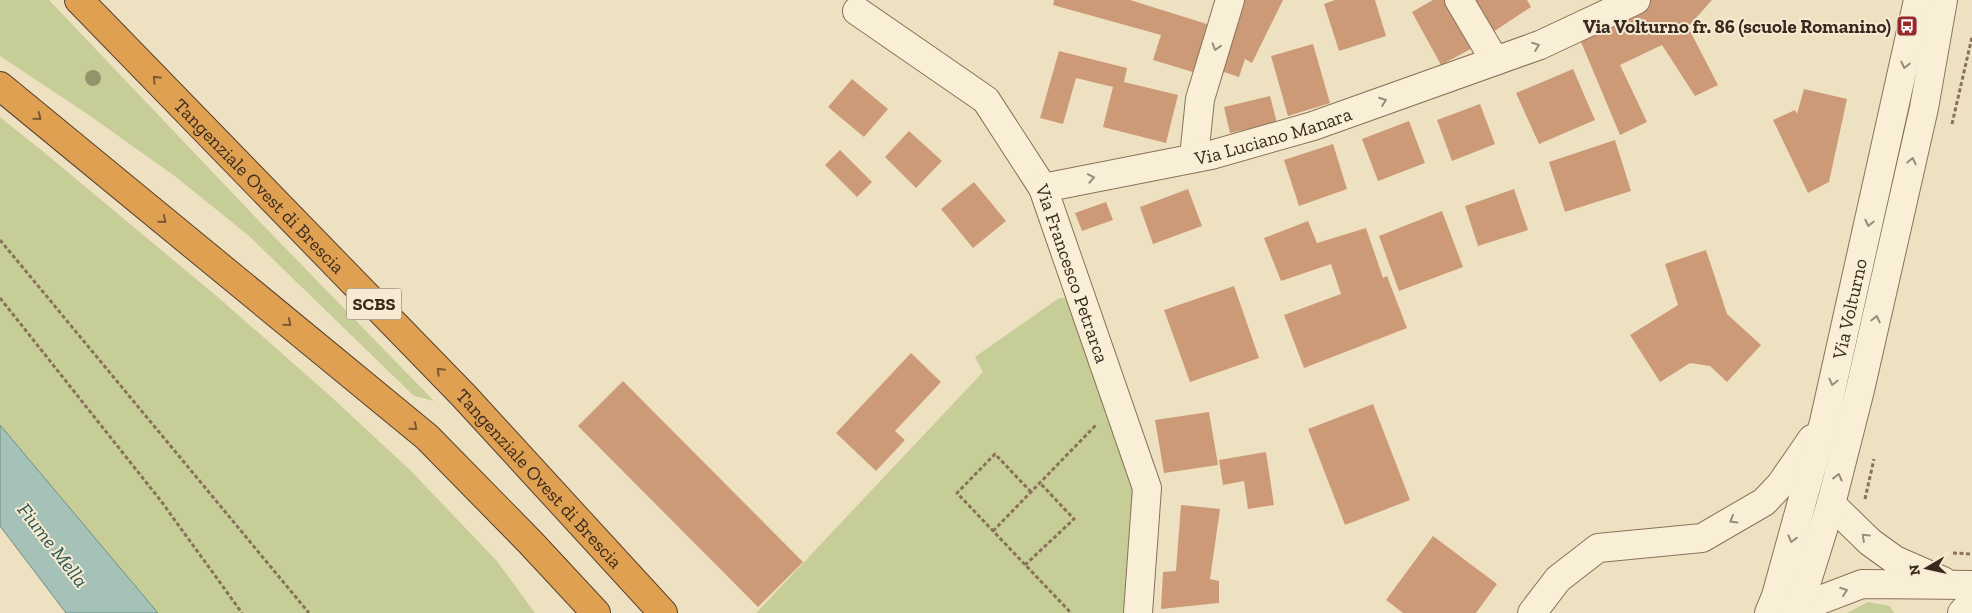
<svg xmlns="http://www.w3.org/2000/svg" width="1972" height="613" font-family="'Zilla Slab',serif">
<rect width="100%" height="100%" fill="#eee1c2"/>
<path fill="#c7cd96" d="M0,0H49L260,222L434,401L414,396L249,236L176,177L86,113L0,56Z
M0,117L46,154L220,299L327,393L410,470L496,560L535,613H158L0,425Z
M1059,298H1072L1132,475L1135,501L1130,613H756L983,372L975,357Z
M1868,602L1890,606L1894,613H1847Z"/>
<path fill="#a5c1b8" stroke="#6b8f86" d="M0,425L158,613H66L0,526Z"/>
<path fill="#cd9a78" d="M1054,0H1130L1210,25L1196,73L1153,60L1161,35L1053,5Z
M1241,0H1283L1252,63L1245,59L1239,77L1215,69Z
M1335,0H1375L1386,36L1339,51L1324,4Z
M1433,0H1453L1478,45L1441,65L1412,12Z
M1472,0H1527L1531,7L1493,32Z
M1650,0H1712L1688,27L1718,85L1695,96L1662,45L1620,65L1647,122L1620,135L1581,42Z
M1313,44L1330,103L1288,116L1271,56Z
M1059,51L1127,68L1124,82L1178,95L1166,143L1103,127L1113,87L1076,78L1063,124L1040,118Z
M1573,69L1595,120L1539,144L1516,93Z
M852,79L888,109L864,137L828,107Z
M1804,89L1847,99L1829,182L1808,193L1773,120L1795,110L1797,114Z
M1270,96L1277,123L1230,133L1224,107Z
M1480,104L1495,144L1452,161L1437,120Z
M1409,121L1425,163L1378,181L1362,139Z
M909,131L942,161L916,188L885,157Z
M1615,140L1631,191L1565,212L1549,162Z
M1333,144L1347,189L1299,206L1284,160Z
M840,150L872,182L857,197L825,165Z
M974,182L1006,221L973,248L941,209Z
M1188,189L1202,226L1153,244L1140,207Z
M1514,189L1528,230L1478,246L1465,206Z
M1106,202L1113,220L1082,231L1075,213Z
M1442,211L1463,267L1399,291L1379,236Z
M1308,221L1317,243L1366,228L1383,278L1387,276L1407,328L1304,368L1284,315L1341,294L1331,264L1281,281L1264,238Z
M1706,250L1727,314L1761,345L1727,382L1710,366L1690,363L1660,382L1630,335L1678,305L1665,264Z
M1234,286L1259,358L1190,382L1164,310Z
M911,353L941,382L895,431L905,440L876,471L836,433Z
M623,381L803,562L758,607L578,426Z
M1373,404L1410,500L1345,525L1308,429Z
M1209,412L1218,465L1164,473L1155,420Z
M1266,452L1274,505L1248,509L1244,481L1223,485L1219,460Z
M1181,505L1220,509L1210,579L1219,581V603L1161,609L1163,572L1176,571Z
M1433,536L1497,584L1476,613H1403L1386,600Z"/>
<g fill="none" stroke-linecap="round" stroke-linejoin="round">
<g stroke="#897259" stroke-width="30">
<g id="minor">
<path d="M1459,0L1495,61"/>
<path id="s1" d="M857,11L986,100L1043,188L1147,488L1138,613"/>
<path d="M1194,157L1200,99L1230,0"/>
<path id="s2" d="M1043,188L1211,155L1313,126L1540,45L1636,0"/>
<path d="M1831,504L1870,542L1895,560L1943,581"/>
<path d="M1799,608L1862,584L1972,585"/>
<path d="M1532,613L1558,579L1598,548L1702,538L1764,502L1781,484L1812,439"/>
<path id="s3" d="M1769,613L1776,596L1824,422L1918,0"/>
<path d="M1797,613L1831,504L1860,390L1924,108L1943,0"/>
<path d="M1962,613L1972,602"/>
</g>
</g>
<g stroke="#56402e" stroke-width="30">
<g id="highway">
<path id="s4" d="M79,0L464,396L663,613"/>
<path d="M0,86L427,437L530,542L596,613"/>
</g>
</g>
<path stroke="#897259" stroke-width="3" stroke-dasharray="4 2.5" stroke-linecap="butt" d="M1952,124L1972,37
M0,240L309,613
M0,298L161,501L242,613
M1031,492L995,454L957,493L1071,613
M1865,499L1874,459
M993,531L1096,425
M1953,553L1972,554
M1025,565L1074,519L1040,483"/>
<use href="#minor" stroke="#f9eed6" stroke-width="28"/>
<use href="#highway" stroke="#dfa052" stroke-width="28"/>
</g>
<circle fill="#93946b" cx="93" cy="78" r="8"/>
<defs><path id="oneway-chevron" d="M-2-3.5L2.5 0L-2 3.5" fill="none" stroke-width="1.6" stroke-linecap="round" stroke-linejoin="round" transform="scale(1.25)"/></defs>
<g stroke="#988c7a">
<use href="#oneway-chevron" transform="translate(1536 46) rotate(-21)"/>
<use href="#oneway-chevron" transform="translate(1216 47) rotate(107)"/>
<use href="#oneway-chevron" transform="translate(1905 65) rotate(103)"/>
<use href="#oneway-chevron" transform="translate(1383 101) rotate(-20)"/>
<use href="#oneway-chevron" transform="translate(1912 161) rotate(-77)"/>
<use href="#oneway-chevron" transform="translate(1091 178) rotate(-11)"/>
<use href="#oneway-chevron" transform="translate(1869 223) rotate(103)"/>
<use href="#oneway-chevron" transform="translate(1876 319) rotate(-77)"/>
<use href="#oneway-chevron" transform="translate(1833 382) rotate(103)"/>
<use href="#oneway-chevron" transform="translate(1838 477) rotate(-76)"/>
<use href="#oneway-chevron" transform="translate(1733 520) rotate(150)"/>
<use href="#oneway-chevron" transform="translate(1865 537) rotate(-137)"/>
<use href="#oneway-chevron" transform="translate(1792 539) rotate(105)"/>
<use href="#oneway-chevron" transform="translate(1844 591) rotate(-20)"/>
</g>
<g stroke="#7b5933">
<use href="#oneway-chevron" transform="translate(156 79) rotate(-134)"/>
<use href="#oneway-chevron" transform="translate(38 117) rotate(39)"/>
<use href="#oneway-chevron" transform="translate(163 220) rotate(39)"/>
<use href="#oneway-chevron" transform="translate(288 323) rotate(39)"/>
<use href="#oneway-chevron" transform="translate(440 371) rotate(-134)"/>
<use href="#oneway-chevron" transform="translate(414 427) rotate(39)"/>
</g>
<defs>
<g id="bus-square" transform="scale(1.125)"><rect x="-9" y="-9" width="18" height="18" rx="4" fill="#98292a" stroke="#f6ebd2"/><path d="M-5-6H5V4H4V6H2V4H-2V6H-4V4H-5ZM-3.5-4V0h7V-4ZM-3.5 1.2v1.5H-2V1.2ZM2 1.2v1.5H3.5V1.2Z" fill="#fff"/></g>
</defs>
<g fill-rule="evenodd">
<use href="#bus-square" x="1907" y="26"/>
</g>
<g text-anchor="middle" stroke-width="4" stroke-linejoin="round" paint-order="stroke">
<rect fill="#f6ebd2" stroke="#716454" stroke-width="1" x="346.5" y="288.5" width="55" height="31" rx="4"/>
<g font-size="18" font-weight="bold" fill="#382a1e">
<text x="374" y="310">SCBS</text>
</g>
<g font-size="19" font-weight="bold" fill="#382a1e" stroke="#f6ebd2" text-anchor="end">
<text x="1891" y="33">Via Volturno fr. 86 (scuole Romanino)</text>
</g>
<g font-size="19" fill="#382a1e" stroke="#f6ebd2">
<text dy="7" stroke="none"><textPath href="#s2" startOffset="236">Via Luciano Manara</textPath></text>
<text dy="7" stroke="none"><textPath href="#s4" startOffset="259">Tangenziale Ovest di Brescia</textPath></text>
<text dy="7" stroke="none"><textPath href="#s1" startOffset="352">Via Francesco Petrarca</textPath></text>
<text dy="7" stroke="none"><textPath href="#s3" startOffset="315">Via Volturno</textPath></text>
<text dy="7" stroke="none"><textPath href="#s4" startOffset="664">Tangenziale Ovest di Brescia</textPath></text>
</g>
<g font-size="20" font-style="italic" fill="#2d5855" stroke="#f6ebd2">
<text transform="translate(53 545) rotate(52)" y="7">Fiume Mella</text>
</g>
</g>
<g transform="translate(1927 568) rotate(261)" stroke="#f6ebd2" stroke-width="4" paint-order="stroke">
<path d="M0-4L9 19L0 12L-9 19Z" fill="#382a1e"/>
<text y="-8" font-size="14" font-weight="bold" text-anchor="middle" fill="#382a1e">N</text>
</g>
</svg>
